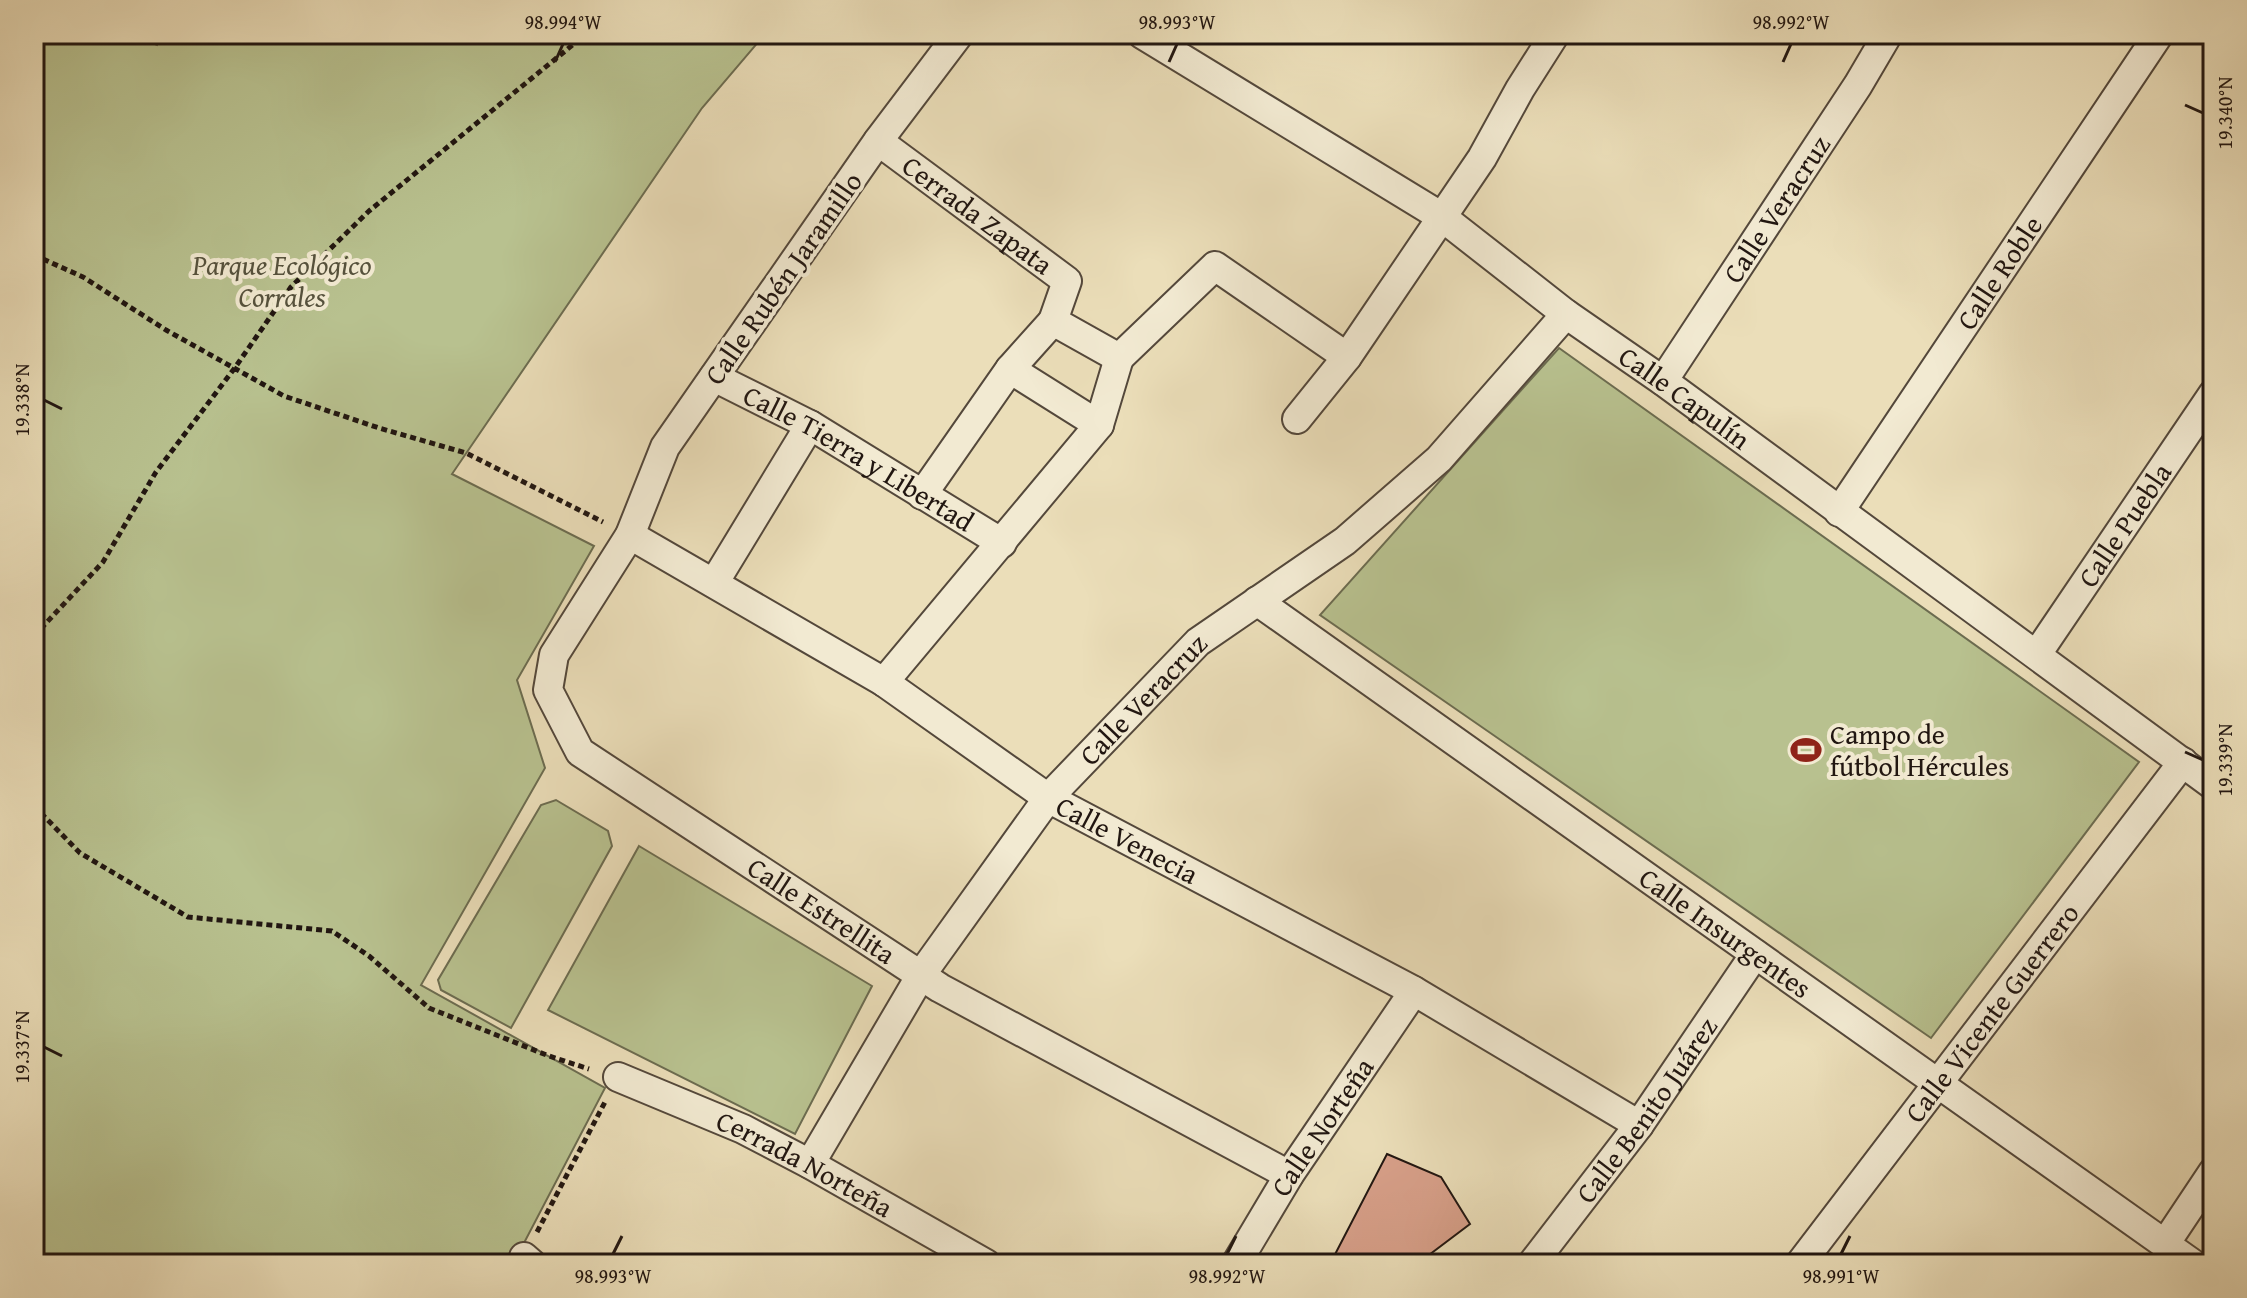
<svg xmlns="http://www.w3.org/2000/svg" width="2247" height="1298" font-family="'Gentium Book Plus',serif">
<rect width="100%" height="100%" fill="#ebdeb9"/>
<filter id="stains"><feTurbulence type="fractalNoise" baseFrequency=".0025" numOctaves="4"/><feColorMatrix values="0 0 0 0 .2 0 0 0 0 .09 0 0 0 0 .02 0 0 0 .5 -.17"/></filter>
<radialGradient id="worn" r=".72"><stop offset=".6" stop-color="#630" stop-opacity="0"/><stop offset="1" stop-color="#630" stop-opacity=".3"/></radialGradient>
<path fill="#b8c18f" stroke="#6c6c50" stroke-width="2" d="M34,34H131L157,45L163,34H765L702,108L452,474L594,546L517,680L545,768L421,985L605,1088L513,1264H34Z
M1559,348L2139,762L1931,1038L1320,615Z
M556,800L608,831L612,846L511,1028L441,990L438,980L541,805Z
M639,846L872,986L795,1134L548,1010Z"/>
<path fill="#d8a08a" stroke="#211611" stroke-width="2" d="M1387,1154L1441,1177L1470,1224L1417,1264H1330Z"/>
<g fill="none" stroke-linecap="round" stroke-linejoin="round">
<g stroke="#54483b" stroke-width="32">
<g id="street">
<path id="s1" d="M959,34L878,141L665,447L630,535L554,655L548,690L580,752L940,988L1289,1175"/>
<path id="s2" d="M1142,34L1442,217L1566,314L1663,381L2213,785"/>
<path id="s3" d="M878,141L1067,281L1053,321L1119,358L1215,266L1347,357"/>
<path id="s4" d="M714,377L810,425L1002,543"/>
<path id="s5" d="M1663,381L1858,85L1888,34"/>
<path d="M1297,419L1347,357L1482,158L1520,89L1555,34"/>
<path d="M1099,425L1119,358"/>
<path d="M922,495L1010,369L1053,321"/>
<path id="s6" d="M1839,512L2159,34"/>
<path id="s7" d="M630,535L884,682L1048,798L1414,991L1639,1125"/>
<path d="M714,583L810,425"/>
<path id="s8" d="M1257,601L2193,1264"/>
<path id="s9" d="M2037,654L2213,394"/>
<path d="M884,682L1099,425L1010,369"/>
<path id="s10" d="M618,1077L743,1129L810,1164L986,1264"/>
<path id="s11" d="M810,1164L921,975L1048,798L1198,642L1345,541L1439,459L1566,314"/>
<path d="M2165,1244L2213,1172"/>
<path d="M524,1257L532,1264"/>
<path id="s12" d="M1236,1264L1289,1175L1414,991"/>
<path id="s13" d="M1532,1264L1639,1125L1755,954"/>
<path id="s14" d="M1800,1264L2183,762"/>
</g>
</g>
<path stroke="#211611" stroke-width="5" stroke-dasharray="6 4" stroke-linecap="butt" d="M34,255L83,277L166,330L284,396L379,428L466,453L603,522
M34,636L103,562L156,472L234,369L291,287L369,211L586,34
M34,806L80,853L188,917L332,931L369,956L429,1008L549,1056L589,1069
M537,1232L605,1102"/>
<use href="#street" stroke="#f2ead2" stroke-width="28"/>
</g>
<path fill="none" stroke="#211611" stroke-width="3" d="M555,62L563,44M1169,62L1177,44M1783,62L1791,44M2185,105L2203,113M44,400L62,409M2185,752L2203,760M44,1047L62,1056M613,1254L622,1236M1227,1254L1236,1236M1841,1254L1850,1236"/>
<defs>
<g id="stadium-bare" transform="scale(2.4)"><path d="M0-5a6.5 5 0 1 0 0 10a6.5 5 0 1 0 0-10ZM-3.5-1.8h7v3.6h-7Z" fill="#8f2418" stroke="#f2ead2" stroke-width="2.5" paint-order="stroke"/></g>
</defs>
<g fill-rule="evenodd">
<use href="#stadium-bare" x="1806" y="750"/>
</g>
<g text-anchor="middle" stroke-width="8" stroke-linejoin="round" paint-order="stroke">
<g font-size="28" fill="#211611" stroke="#f2ead2">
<text dy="10" stroke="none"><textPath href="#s5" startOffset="206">Calle Veracruz</textPath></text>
<text dy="10" stroke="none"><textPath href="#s3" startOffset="124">Cerrada Zapata</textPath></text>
<text dy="10" stroke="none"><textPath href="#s6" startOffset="288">Calle Roble</textPath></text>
<text transform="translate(783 278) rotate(-55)" y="10">Calle Rubén Jaramillo</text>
<text dy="10" stroke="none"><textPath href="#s2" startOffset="654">Calle Capulín</textPath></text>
<text dy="10" stroke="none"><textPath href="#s4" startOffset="166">Calle Tierra y Libertad</textPath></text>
<text dy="10" stroke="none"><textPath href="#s9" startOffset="156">Calle Puebla</textPath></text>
<text dy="10" stroke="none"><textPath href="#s11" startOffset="574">Calle Veracruz</textPath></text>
<text dy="10" stroke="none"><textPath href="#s7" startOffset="584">Calle Venecia</textPath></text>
<text dy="10" stroke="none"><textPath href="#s1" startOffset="1138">Calle Estrellita</textPath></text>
<text dy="10" stroke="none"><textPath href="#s8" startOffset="574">Calle Insurgentes</textPath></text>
<text dy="10" stroke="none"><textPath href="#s14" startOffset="316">Calle Vicente Guerrero</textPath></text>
<text dy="10" stroke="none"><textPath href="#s13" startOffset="192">Calle Benito Juárez</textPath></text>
<text dy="10" stroke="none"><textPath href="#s12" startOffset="162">Calle Norteña</textPath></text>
<text dy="10" stroke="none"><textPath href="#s10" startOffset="206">Cerrada Norteña</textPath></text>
</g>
<g font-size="28" font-style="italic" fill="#56523d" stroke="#f2ead2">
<text x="282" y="275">Parque Ecológico<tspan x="282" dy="32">Corrales</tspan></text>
</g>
<g font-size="28" fill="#211611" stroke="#f2ead2" text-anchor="start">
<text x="1830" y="744">Campo de<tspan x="1830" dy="32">fútbol Hércules</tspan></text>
</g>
</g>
<rect width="2247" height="1298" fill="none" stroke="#ebdeb9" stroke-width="88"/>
<rect x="44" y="44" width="2159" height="1210" fill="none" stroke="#211611" stroke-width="3"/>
<g font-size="20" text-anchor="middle" fill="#211611">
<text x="563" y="29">98.994°W</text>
<text x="1177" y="29">98.993°W</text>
<text x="1791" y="29">98.992°W</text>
<text transform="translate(2225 113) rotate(-90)" y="7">19.340°N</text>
<text transform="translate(22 400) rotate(-90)" y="7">19.338°N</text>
<text transform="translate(2225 760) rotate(-90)" y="7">19.339°N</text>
<text transform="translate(22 1047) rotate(-90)" y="7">19.337°N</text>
<text x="613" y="1283">98.993°W</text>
<text x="1227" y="1283">98.992°W</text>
<text x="1841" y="1283">98.991°W</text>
</g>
<rect width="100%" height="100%" filter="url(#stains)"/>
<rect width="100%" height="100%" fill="url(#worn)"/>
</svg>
